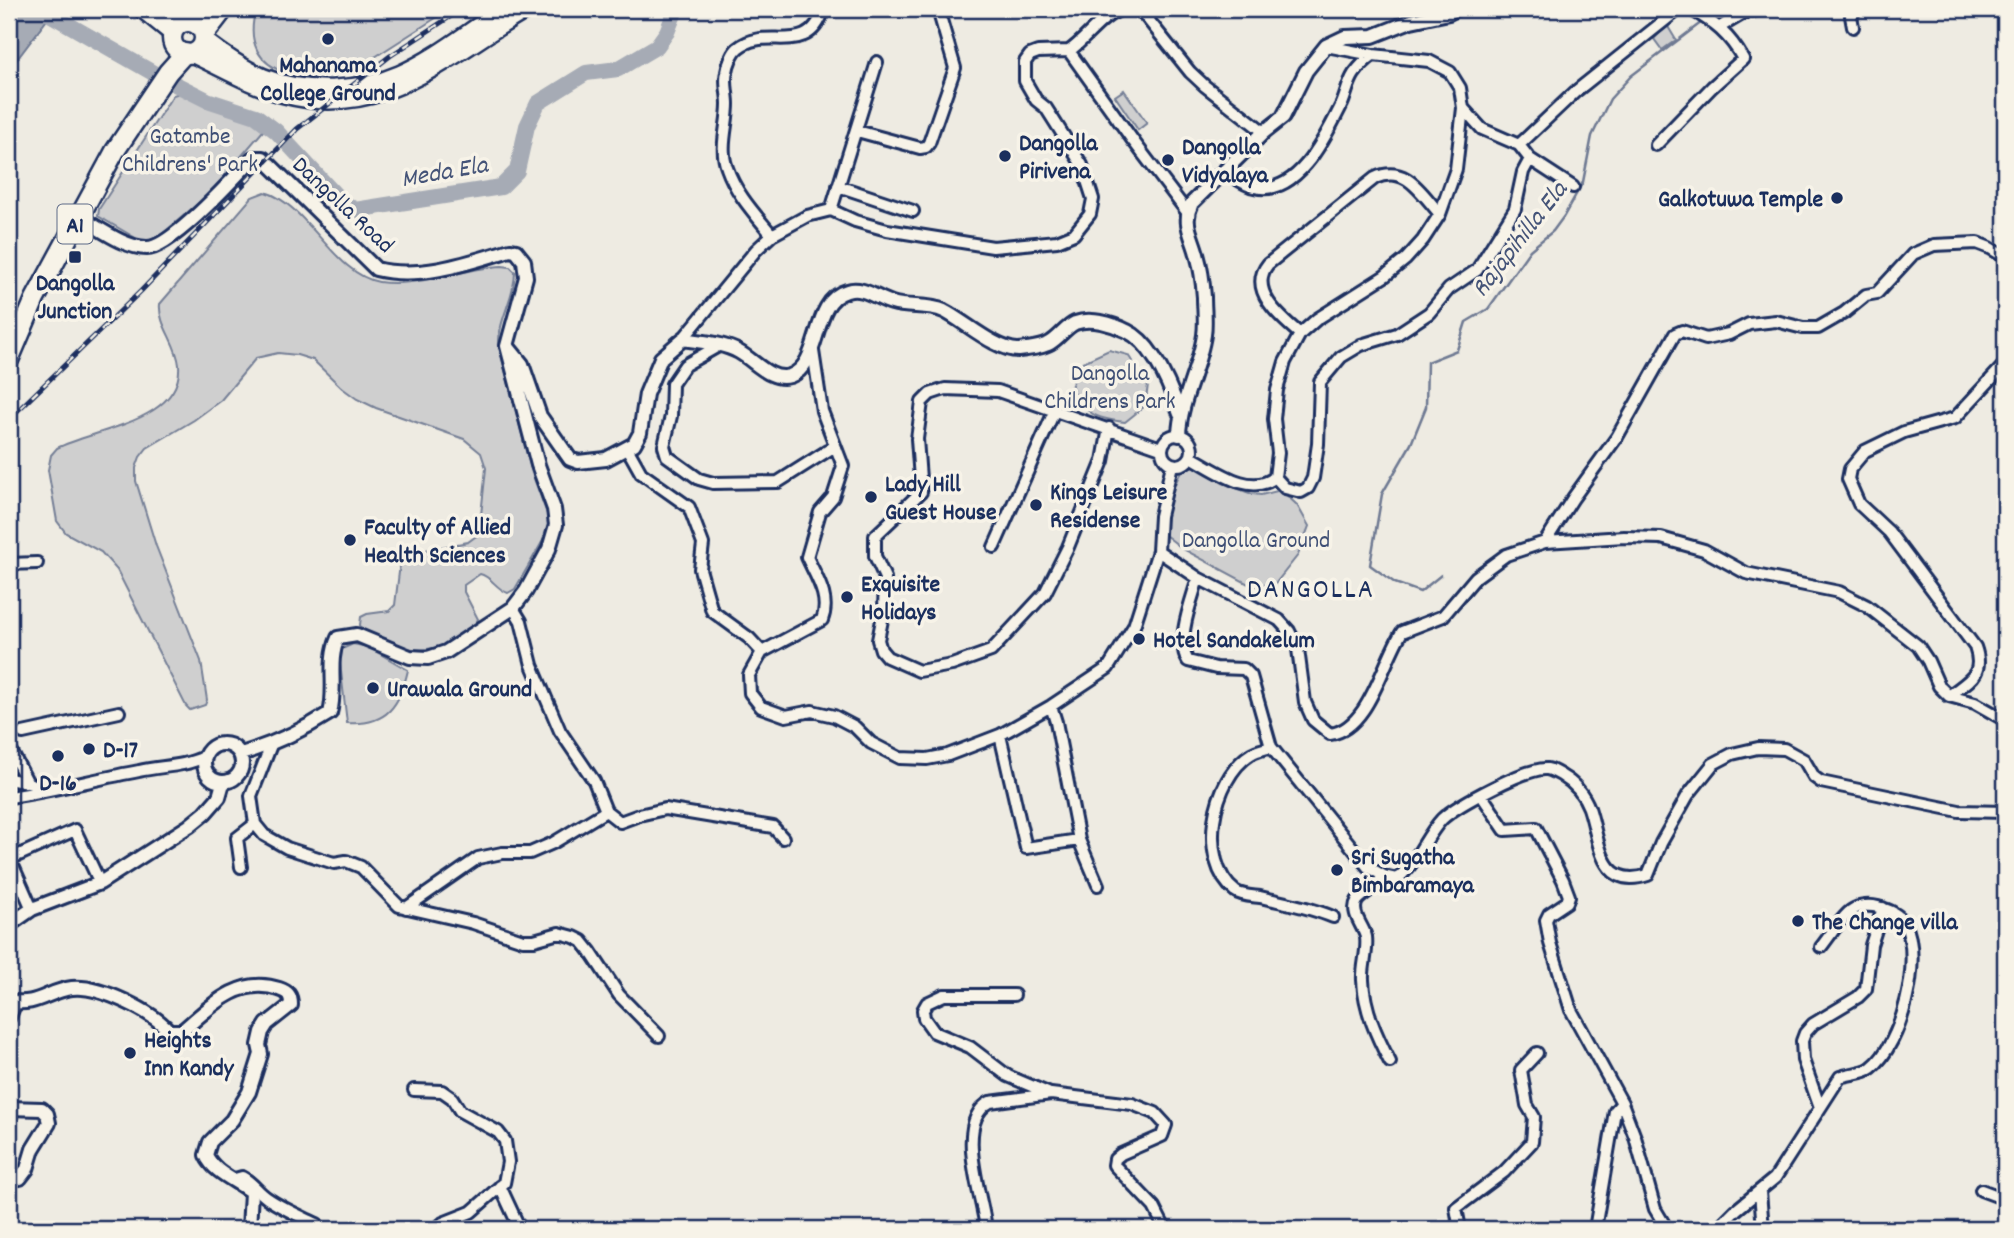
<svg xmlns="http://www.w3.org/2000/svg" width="2014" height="1238" font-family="Dekko,sans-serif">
<rect width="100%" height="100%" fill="#eeebe2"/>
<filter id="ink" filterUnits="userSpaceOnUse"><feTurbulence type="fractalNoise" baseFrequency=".0143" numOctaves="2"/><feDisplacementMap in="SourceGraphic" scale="14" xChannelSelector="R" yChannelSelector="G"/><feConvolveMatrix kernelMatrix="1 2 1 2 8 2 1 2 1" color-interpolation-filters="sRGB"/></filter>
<g filter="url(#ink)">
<path fill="#cfcfcf" stroke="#757f96" stroke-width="2" d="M256,9H439L442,14L364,64C318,88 235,80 256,9Z
M1667,25L1676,40L1662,50L1654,39Z
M1124,90L1147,123L1138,130L1115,96Z
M180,93L260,124L263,131L209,194L155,240L146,244L98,216L99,209L173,95Z
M265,192C307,204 335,275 379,282C415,288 465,268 502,266L510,267L515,272C515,298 497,321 499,347L532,473L547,514L548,526L545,537L515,589L508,593C496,589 491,576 480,574L464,585V592L478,619L476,623C465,630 454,640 443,645C416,657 386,642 362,631L360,625L361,617L367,614L389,611L395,605L400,564L426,550L468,542L479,534L486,468L481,453L464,439L376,408L357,399L342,388L313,360L297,355L278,353L256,358L221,400L194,420L147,448L140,457L136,468V481L156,546L201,661L207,700L205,705L190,710L186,706L117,570L101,552L66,533L57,521L48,470L51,455L57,448C95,429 183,421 179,365C177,343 158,325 160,304L252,197Z
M1109,350L1128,355L1148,385L1145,406L1125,422C1092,418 1088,415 1071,387L1081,363Z
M1184,467H1197L1223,483L1252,494L1261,495L1281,490L1297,505L1309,526L1298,555L1275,584L1252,586L1183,549L1165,535C1166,510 1170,489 1184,467Z
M353,644L368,647L408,670C400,705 387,726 347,723L339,654L342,649Z"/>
<path fill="#a6abb5" stroke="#6e7992" stroke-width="2" d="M9,9H55L9,70Z"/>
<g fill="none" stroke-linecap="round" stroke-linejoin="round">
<path stroke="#6e7992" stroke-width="2.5" d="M1713,15L1729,9
M1441,575L1420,592L1395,583L1370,565L1382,494L1411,444L1426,407L1427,362L1457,350L1466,322L1488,309L1530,250L1553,231L1564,216L1583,182L1592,136L1610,99L1631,76L1702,22"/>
<path stroke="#a6abb5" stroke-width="16" d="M41,9L155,74
M171,82L207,100L256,116L276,131L341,201L355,210L501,187L517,171L527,126L538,103L586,73L618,69L657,46L667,32L676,9"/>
<g stroke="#1b2f5e" stroke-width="16">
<path id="minor" d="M1135,9L1142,12L1190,72L1205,86L1264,132
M1720,27L1742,14L1759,9
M1853,27L1851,16L1856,9
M1069,51L1134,142L1187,212
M1069,51C1087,39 1101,15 1123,9
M1463,108L1482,129L1519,145L1530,159L1573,187
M857,131L920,148L926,147L929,143L955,68L939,13
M1519,145L1575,92L1679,9
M1656,145L1712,87L1743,59C1730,35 1714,22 1690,9
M1226,172C1235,177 1244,185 1254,187C1297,198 1326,136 1342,104C1346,95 1348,83 1354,74C1359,67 1366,60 1373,55
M838,186L913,211
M831,210L877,62
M772,235C755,214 736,194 727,168C719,148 728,125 728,104C728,94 724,81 727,72C728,64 733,52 738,48C766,24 808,60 824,9
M1300,334C1281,318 1247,290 1268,264L1375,178C1406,164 1421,193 1440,214
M683,339L756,250L772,235L807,216L831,210L855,221L887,230L993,247L1057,241L1074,234L1090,214L1093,199L1082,165L1053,119L1046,108L1036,100L1025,81V62L1030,55L1038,52L1069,51
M720,345L685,365L672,384L671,416L664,446L667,456L699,479L713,483L778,482L835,446
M1109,428L1103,461L1068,547L1045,593L991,651L952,665L919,671L887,657L881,650L878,640L884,610L885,578L875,556V536L921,492L917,439L922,402L930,394L945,389L998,391L1161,448
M1162 450a15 15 0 1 1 30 0a15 15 0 1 1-30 0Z
M627,448L641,473L689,507L703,544L700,569L712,611L749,638L762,652L749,675L750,693L761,707L786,716L812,711L834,716L855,727L871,743L900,758L927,759L948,755L1000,735L1051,706L1108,668L1134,626L1158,551L1160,516L1172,465
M1191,457C1214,469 1251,498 1275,477L1278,453L1274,419L1277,390L1285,362L1300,334L1317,319L1385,276L1406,259L1423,240L1440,214L1456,169L1463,108L1460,88L1450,72L1429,61L1373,55L1326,46
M1275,477L1285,488L1301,492L1308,488L1313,478L1318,444L1320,382L1341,357L1361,345L1397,334L1429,313L1449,289L1477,270L1515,209L1523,172L1530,159
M1545,542L1573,498L1617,437L1675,334L1682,331L1706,339L1729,334L1749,324L1776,321L1803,328H1818L1844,313L1866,295L1877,293L1913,254L1934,245L1977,243L1990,248L2005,257
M994,547L1054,412
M1158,551L1198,578L1279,620L1289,631L1298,649L1305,702L1313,720L1330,734C1369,729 1383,661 1402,632L1443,616L1476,577L1506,555L1545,542L1624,537L1661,538L1704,550L1746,573L1839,592L1867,606L1918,646L1928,661L1939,686L1949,696L1975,703L2005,720
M9,564L37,563
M1198,578C1192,600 1175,641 1188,661L1216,668L1244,669L1251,676L1271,747L1368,867L1384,876L1397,879C1418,862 1425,837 1442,819C1457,805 1527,767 1547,769C1553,770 1557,773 1562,776C1574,783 1584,795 1589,808C1600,840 1599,891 1648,875L1661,843L1688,795L1713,764L1732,754L1758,748L1784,749L1804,760L1814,777L1821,782L1959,811L2005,812
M513,608L521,621L532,665L560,731L594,781L606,811L620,822L639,815L665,809L773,827L783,838
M762,652L822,620C831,598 816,577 807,557L820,512L833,497L843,466L822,411L813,351
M1949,696C1969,680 1985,675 1975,647L1889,532L1859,504L1848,479L1850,469L1865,451L1904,432L1955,418L2005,364
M1051,706L1056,722L1079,840L1098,885
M23,733L119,712
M1000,735L1026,848L1079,840
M271,745L251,796L255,824L264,835L287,848L334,863L346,861L361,867L399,906L473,923L523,940H534L559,933L574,937L582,941L590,951L619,995L659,1036
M9,747L28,783L40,787
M1271,747C1265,749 1257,750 1251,754C1212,778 1197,861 1235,891C1241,896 1253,896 1260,897C1285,903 1310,907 1333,917
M9,779L28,783
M1482,796L1505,830L1536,828L1563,880L1569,896L1567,902L1549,914L1546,920L1550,943L1571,1010L1622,1103L1635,1137L1655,1209L1667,1229
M9,797C53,791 95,779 139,771C160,766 184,767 204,757
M241,867L237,838L255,824
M1384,876C1377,887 1362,894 1357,901C1350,913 1364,927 1366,937C1368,951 1362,967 1363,980C1364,1009 1377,1037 1390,1062
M406,908L478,858L502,853H530L553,843L606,811
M32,909L10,859L75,830L100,883
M1014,995H944L927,1003L923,1010L924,1018L934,1032L970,1047L1008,1076L1048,1093
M414,1090L442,1091L452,1098L460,1111L498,1132L505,1141L508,1162L504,1183L471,1212L443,1223L436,1229
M1820,1108L1803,1060L1802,1041L1805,1033L1813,1024L1858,997L1866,989L1871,945L1883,908
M235,1179L242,1177C252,1182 258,1192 267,1198C283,1209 300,1216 317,1224L320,1229
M500,1186L520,1229
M1981,1190L2005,1199
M1760,1192L1763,1229
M986,1229C983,1197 953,1122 990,1102L1051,1094L1132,1104L1155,1113L1166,1125L1162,1136L1121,1154L1115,1159L1114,1165L1154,1207L1165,1229
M1460,1229L1456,1208L1504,1172L1532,1142L1534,1117L1527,1105L1521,1070L1537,1053
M1595,1229L1615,1111L1622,1103
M1717,1229L1736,1210L1775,1178L1840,1077C1850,1073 1863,1074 1871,1068C1902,1045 1923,958 1905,924C1899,914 1889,910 1878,907C1871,905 1859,905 1852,910C1843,915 1829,937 1821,947"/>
</g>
<g stroke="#1b2f5e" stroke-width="18">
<path id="tertiary" d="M79,217C98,227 124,248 147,248C171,248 235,177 253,158H263
M509,348L522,364L540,416L570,459L578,462L606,459L634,444L640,433L646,394L661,358L683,339C702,342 723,343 739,352C755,361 771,382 790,376C823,364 810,301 847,291C863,286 876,298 892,303C908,308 929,304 944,311C964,321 997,351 1019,350C1028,349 1043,347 1050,343C1059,338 1066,327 1075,323C1091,317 1113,324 1127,331C1153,343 1171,388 1180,414
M1179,435C1180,401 1199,369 1204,335C1206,322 1204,310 1204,297C1203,283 1201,268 1197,254C1192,235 1182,222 1192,203L1264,132L1283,117L1306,71L1326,46L1345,37L1373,36L1411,21L1449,13L1455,9
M204 763a19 19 0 1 1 38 0a19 19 0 1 1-38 0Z
M241,754C273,744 302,731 330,713C337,688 327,662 338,638L357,635L410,657L428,658L446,652L513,608L526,591L549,549L556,525L554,509L538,465L507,346L526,277L524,261L516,251L510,250C468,263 419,280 376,269L269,164
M9,925L32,909L100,883L189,826L205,813L219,797L223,783
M9,1001C37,1007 47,991 72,988C99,985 152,1011 169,1031H182C209,1008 239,975 279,989C288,992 291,995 291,1005L267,1024L262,1032L259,1045L261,1054L249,1092L232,1120L210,1142L206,1155C214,1173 236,1180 251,1192L249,1229
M9,1017L15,1002
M9,1108L42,1109L47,1114L49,1123L33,1149L27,1169L20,1178L9,1180"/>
</g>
<g stroke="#1b2f5e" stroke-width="21">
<path id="primary" d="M142,9L173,34
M162,9L185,22
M204,40C222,54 242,68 263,77C304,94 359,92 400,74C437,58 470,30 504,9
M190,53C221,67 250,85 283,94C384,122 448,54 528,9"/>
</g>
<g stroke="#1b2f5e" stroke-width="23">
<path id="trunk" d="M188,22L207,9
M172 38a16 16 0 1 1 32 0a16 16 0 1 1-32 0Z
M204,35L224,9
M9,360L35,299L115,151L168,72L185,53"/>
</g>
<use href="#minor" stroke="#f7f3e8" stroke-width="10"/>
<use href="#tertiary" stroke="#f7f3e8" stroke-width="12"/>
<use href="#primary" stroke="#f7f3e8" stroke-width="16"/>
<use href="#trunk" stroke="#f7f3e8" stroke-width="18"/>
<g stroke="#1b2f5e" stroke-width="5">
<path id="rail" d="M9,419L141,291L297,129L390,56L462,9"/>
</g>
<use href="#rail" stroke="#f7f3e8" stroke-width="2.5" stroke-dasharray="8" stroke-linecap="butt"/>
</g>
</g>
<g fill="#1b2f5e" stroke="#f7f3e8" stroke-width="2.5">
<circle cx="328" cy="39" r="7"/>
<circle cx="1005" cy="156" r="7"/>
<circle cx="1168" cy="160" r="7"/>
<circle cx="1837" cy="198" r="7"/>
<rect x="68" y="250" width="14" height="14" rx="3.5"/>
<circle cx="871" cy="497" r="7"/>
<circle cx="1036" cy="505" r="7"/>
<circle cx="350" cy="540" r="7"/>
<circle cx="847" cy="597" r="7"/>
<circle cx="1139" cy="639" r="7"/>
<circle cx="373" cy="688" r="7"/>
<circle cx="89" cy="749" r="7"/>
<circle cx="58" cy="756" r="7"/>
<circle cx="1337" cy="870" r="7"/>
<circle cx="1798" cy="921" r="7"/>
<circle cx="130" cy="1053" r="7"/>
</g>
<g text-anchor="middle" stroke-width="7" stroke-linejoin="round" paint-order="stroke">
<rect fill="#f7f3e8" stroke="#5d6a87" stroke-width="2" x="57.5" y="204.5" width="35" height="39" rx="5"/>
<g font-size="23" font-weight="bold" fill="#1b2f5e">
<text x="75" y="232">A1</text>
</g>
<g font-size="24" font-weight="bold" fill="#1b2f5e" stroke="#f7f3e8" text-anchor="start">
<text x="328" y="72" text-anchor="middle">Mahanama<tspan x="328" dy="28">College Ground</tspan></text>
<text x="1019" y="150">Dangolla<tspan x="1019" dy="28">Pirivena</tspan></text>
<text x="1182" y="154">Dangolla<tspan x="1182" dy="28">Vidyalaya</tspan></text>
<text x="1823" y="206" text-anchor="end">Galkotuwa Temple</text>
<text x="75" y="290" text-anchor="middle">Dangolla<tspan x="75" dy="28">Junction</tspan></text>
<text x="885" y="491">Lady Hill<tspan x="885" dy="28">Guest House</tspan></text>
<text x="1050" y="499">Kings Leisure<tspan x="1050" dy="28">Residense</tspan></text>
<text x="364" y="534">Faculty of Allied<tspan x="364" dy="28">Health Sciences</tspan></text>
<text x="861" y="591">Exquisite<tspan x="861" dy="28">Holidays</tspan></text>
<text x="1153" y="647">Hotel Sandakelum</text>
<text x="387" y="696">Urawala Ground</text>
<text x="103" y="757">D-17</text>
<text x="58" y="790" text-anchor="middle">D-16</text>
<text x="1351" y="864">Sri Sugatha<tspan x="1351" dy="28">Bimbaramaya</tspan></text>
<text x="1812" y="929">The Change villa</text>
<text x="144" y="1047">Heights<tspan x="144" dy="28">Inn Kandy</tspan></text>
</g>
<g font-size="24" fill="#3f4f75" stroke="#f7f3e8">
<text x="190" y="143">Gatambe<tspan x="190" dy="28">Childrens' Park</tspan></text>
<text x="1110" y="380">Dangolla<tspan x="1110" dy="28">Childrens Park</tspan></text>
<text x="1256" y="547">Dangolla Ground</text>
</g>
<g font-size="24" fill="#1b2f5e" stroke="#f7f3e8">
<text transform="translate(344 204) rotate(43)" y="8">Dangolla Road</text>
</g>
<g font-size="26" font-style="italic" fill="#455478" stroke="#f7f3e8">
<text transform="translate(444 170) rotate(-10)" y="9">Meda Ela</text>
<text transform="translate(1518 238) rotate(-52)" y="9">Rajapihilla Ela</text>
</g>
<g font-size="28" letter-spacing="2" fill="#1b2f5e" stroke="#f7f3e8">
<text x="1311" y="597">DANGOLLA</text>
</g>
</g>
<rect width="2014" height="1238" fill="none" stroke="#f7f3e8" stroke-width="35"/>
<rect x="18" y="18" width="1979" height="1203" fill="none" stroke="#1b2f5e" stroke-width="2.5" filter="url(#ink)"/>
</svg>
